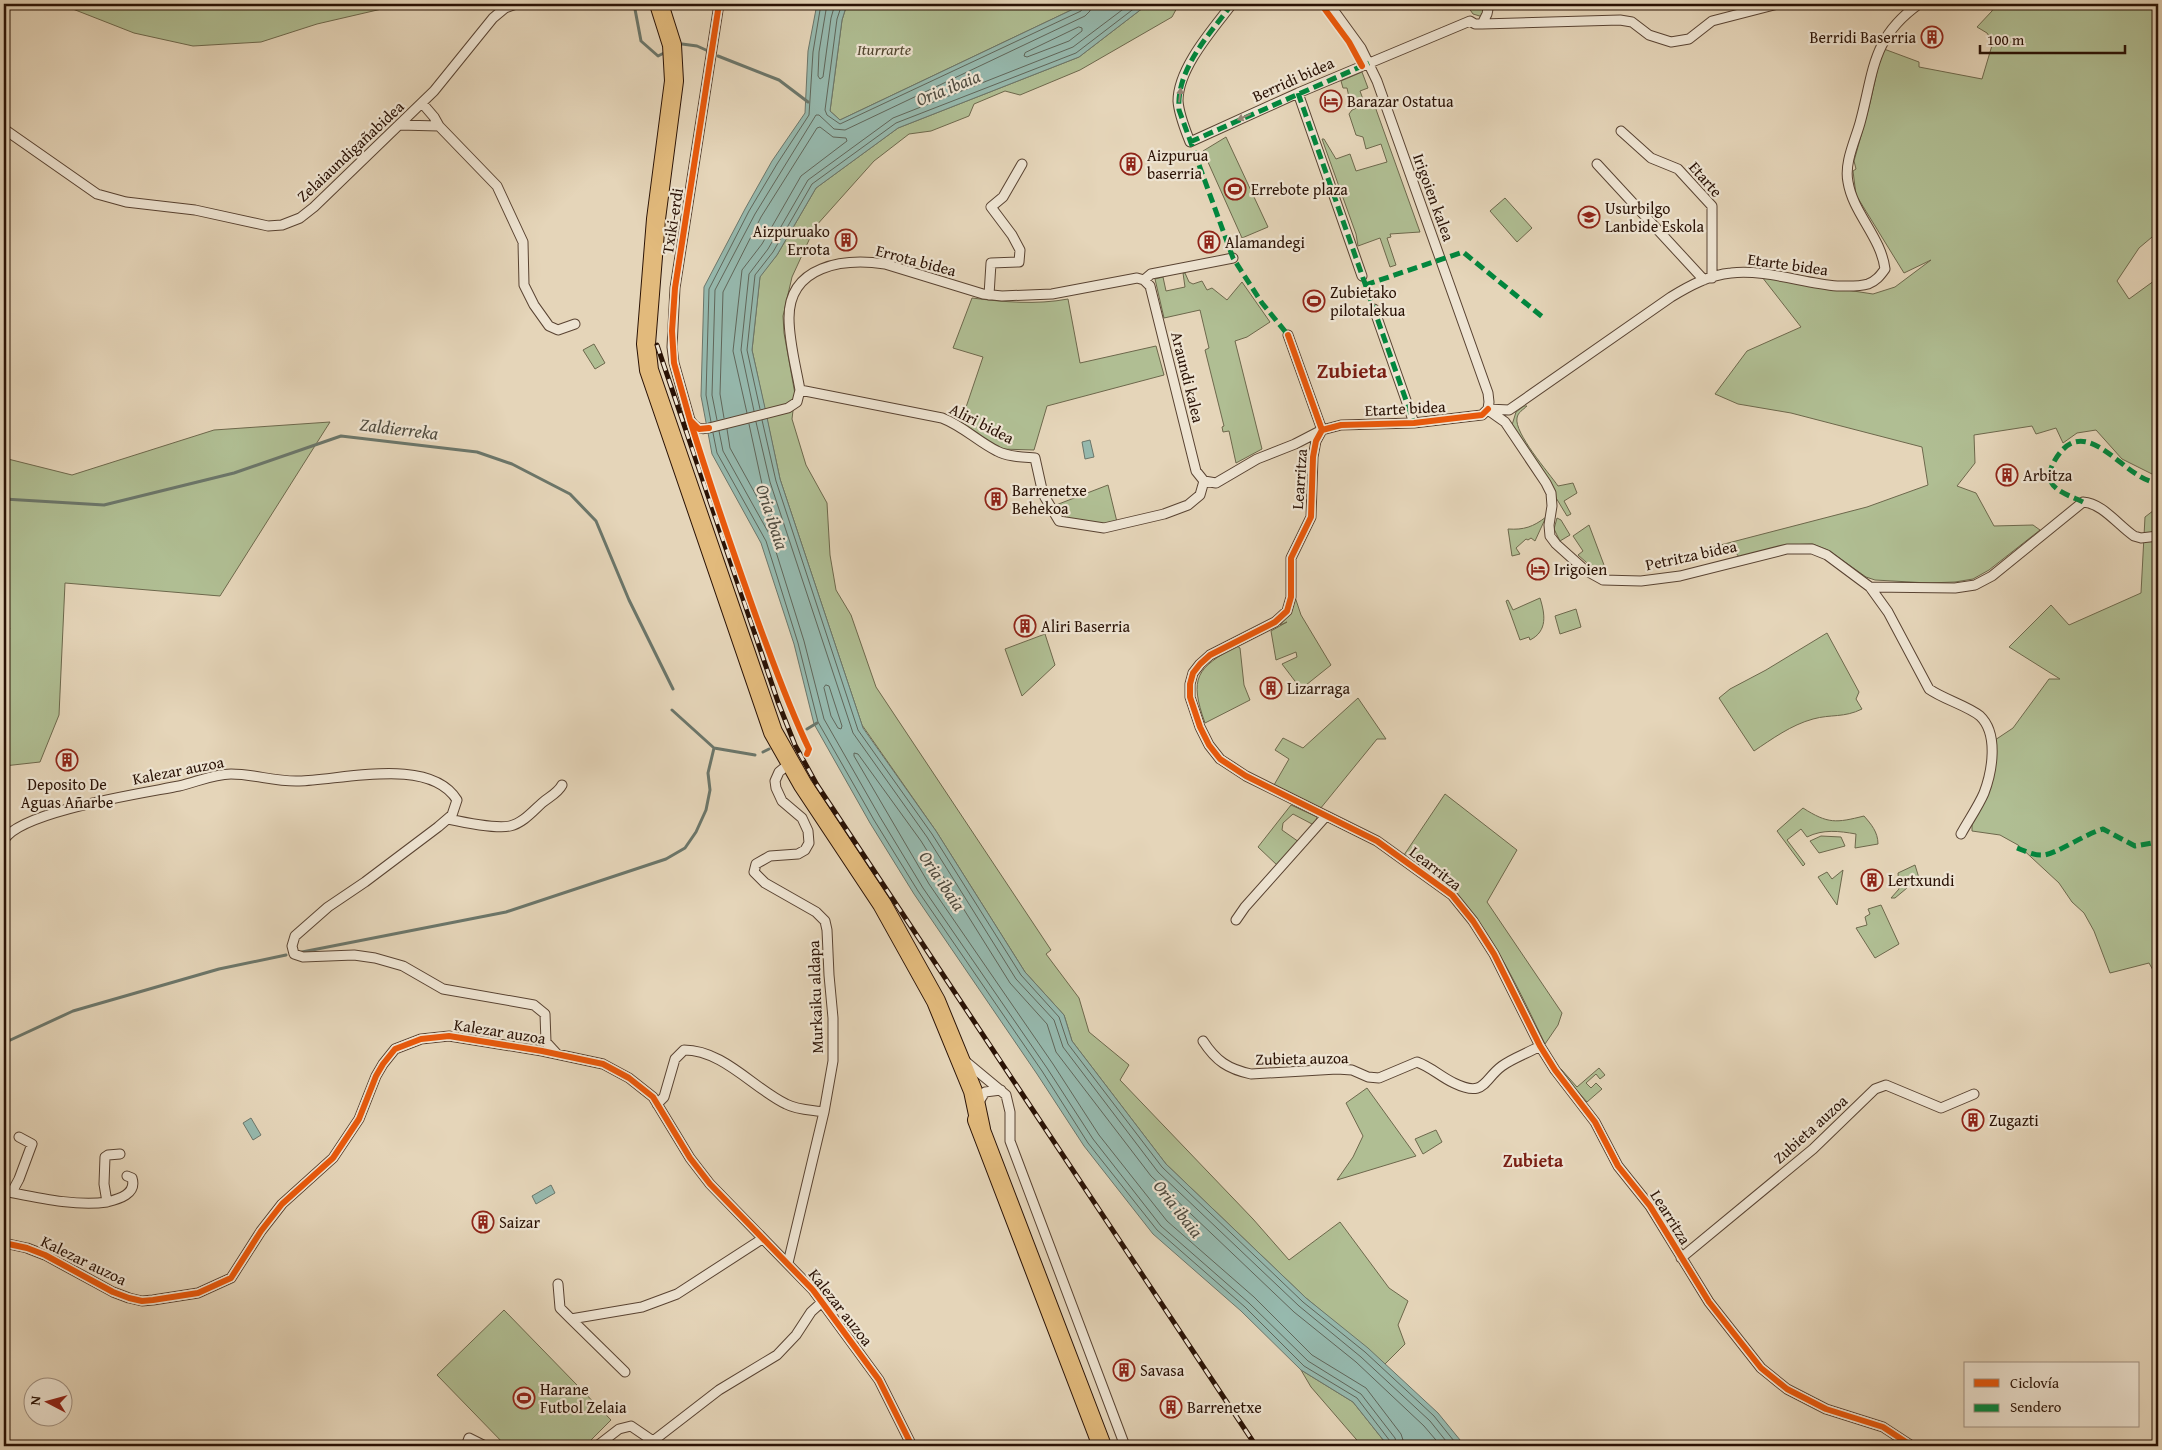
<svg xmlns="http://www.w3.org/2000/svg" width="2162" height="1450" font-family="'Gentium Book Plus',serif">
<rect width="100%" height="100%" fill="#e5d5b9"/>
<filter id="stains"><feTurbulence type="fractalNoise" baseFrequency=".004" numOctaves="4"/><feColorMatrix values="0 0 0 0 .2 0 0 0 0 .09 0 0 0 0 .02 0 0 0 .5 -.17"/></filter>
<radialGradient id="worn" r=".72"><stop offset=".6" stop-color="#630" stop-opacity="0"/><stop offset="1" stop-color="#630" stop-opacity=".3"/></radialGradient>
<path fill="#b0be93" stroke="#6d684c" d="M60,4H391L386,8L317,24L261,42L193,46L134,33Z
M847,4H1084L840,120L830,111L842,20Z
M1148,4H1179L1172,17L1080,70L1020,95L1005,91L974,104L969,116L931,131L909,134L874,161L815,227L792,277L783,316L784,333L795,394L792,419L806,465L827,503L830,555L836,590L851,615L876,687L1051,950L1046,954L1079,998L1089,1032L1129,1065L1120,1080L1253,1219L1289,1260L1340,1222L1389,1288L1408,1301L1398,1325L1405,1344L1385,1364L1306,1298L1166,1164L1072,1041L1064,1015L1025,972L936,831L862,725L780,479L752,350L760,276L777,255L816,188L898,128L1079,57Z
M1466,4H1485L1483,17L1473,14Z
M1995,4H2158V232L2139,248L2117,281L2129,299L2158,278V477L2122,459L2096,430L2077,433L2063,443L2056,428L2036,434L2032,426L1974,435L1975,463L1957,486L1976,493L1994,526L2033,525L2040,530L1989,570L1973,579L1955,582L1928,583L1875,580L1866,577L1828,550L1813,544L1786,545L1739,557L1734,550L1707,554L1705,549L1867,507L1928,485L1922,447L1791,413L1738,404L1715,394L1747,351L1801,327L1762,277L1873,294L1895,287L1931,260L1904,273L1856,195L1853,171L1856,169L1854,161L1869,107L1879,63L1884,49L1919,62V67L1982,79L1993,42L1987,33L1977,27L1992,11Z
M1362,72L1368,88L1360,91L1364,102L1351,106L1347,88H1343L1341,81Z
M1373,101L1420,232L1390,234L1391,237L1387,238L1396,265L1390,267L1380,238L1358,246L1356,234L1322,139H1324L1336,159L1350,154L1356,171L1387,162L1381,144L1366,149L1363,137L1356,135L1349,114L1352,110Z
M1226,137L1268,227L1242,238L1203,151Z
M1505,198L1532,228L1517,242L1490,211Z
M1183,273H1185L1189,282L1193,284L1202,281L1207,290L1212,288L1227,300L1242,282L1270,322L1247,337L1235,341L1262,449L1236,463L1229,431L1223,432L1222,427L1224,426L1205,350L1209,348L1200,310L1164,318L1155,279L1163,277L1166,291L1185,287Z
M972,298C1004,302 1036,305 1068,299L1080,363L1156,346L1164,375L1047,406L1034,450L1000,449L961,422L983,357L953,348Z
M594,344L605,363L595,369L583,350Z
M1524,406H1527C1523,410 1518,412 1517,418C1514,433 1549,473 1558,486L1573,483L1577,493L1564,501L1571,514L1567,516L1512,425L1516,412Z
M330,422L220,596L65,583L59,715L40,762L4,766V637L10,628L4,622V458L72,475L214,430Z
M1108,485L1117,522L1099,526L1065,520L1056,505Z
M2158,507V979L2149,963L2110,973L2094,931L2084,913L2072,902L2059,883L2018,845L2000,835L1972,831V821L1995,740L2013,728L2049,679H2060L2009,647L2051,605L2069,625L2141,593L2145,517Z
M1546,517L1535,541L1531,538L1528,540L1526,539L1516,548L1520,554L1512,556L1508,529C1524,530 1533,527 1546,517Z
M1557,518L1561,520L1570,535L1560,541L1554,529Z
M1589,525L1604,565L1595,570L1578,555L1583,551L1573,536Z
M1295,597L1301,615L1331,665L1301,689L1282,664L1297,657L1296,652L1276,660L1271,631L1287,622L1280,625L1292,610Z
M1540,598C1545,614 1548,631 1530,640L1529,637L1520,640L1506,601L1508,600L1513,610Z
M1576,609L1581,627L1560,634L1555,616Z
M1827,633L1859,692L1856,699L1862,709C1844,718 1831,714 1813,719C1791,725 1772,739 1754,751L1719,698L1730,689L1766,670Z
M1045,634L1055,665L1022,696L1005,649Z
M1237,646L1240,648L1244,685L1250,700L1205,723C1189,678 1196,668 1237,646Z
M1358,698L1386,739H1377L1320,809L1274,785L1289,759L1275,750L1283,738L1303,748Z
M1445,794L1517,850L1487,902L1562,1013L1558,1025L1545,1044C1521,994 1492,931 1454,891C1440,877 1420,866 1404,855Z
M1291,805L1317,817L1316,821L1312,824L1293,814L1283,823L1282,830L1299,842L1278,866L1258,847Z
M1803,808C1828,824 1836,823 1864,816C1871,824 1878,832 1878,844L1855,848L1856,834C1839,831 1823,829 1807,837L1801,829L1787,840L1805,864L1803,866L1777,831Z
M1821,836L1841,837L1845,846L1819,853L1810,841Z
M1915,865L1919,878L1895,898H1891L1899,889L1898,873Z
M1843,870L1837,905L1818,877L1827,872L1832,879Z
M1881,905L1899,944L1875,958L1856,928L1867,925L1865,917L1870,914L1868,909Z
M1599,1068L1605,1075L1600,1079L1596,1074L1586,1083L1591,1088L1596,1083L1602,1089L1587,1102L1559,1070L1561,1069L1577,1087Z
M1367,1088L1416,1156L1337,1180L1353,1157L1363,1136L1346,1103Z
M1436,1130L1442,1142L1423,1154L1415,1139Z
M504,1310L611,1420L585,1446H506L437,1375Z
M1301,1370L1353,1402L1388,1446H1362L1311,1387Z"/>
<path fill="#96b9ae" stroke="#6b766a" d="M817,4H847L842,20L830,111L840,120L1084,4H1148L1079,57L898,128L816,188L777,255L760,277L752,350L765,408L780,479L863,728L936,831L1025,972L1064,1015L1072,1041L1166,1164L1306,1298L1368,1348L1438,1413L1465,1446H1388L1353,1402L1301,1370L1241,1311L1153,1234L1084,1146L1037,1074L914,894L870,823L814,724L794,644L761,543L712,454L701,396L704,287L745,209L772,161L805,113L808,51Z
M1090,440L1094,457L1085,459L1082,442Z
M251,1118L261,1135L253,1140L243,1123Z
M551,1185L555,1193L536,1204L532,1196Z"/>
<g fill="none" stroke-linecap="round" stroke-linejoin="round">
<path stroke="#60665a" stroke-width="1" d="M827,4L819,52L818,76L820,79L823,77L831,18L835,4
M842,4L837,19L825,110L827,115L840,124L1081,11L1085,4
M1079,27L1082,28V31L1069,41L1027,57L1024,56L1025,53Z
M760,409L747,350L755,275L773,252L812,184L896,123L1076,53L1140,4
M754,411L741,350L749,274L768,249L808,180L893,118L1073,47L1130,4
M724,418L720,394L723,292L761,217L817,128L820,127L833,137L846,138L847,141L801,176L762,244L742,270L733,351L747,413
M717,420L712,395L715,290L755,214L816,115H819L834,129L845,130L1085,16L1090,11L1091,4
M762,420L776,481L858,730L932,834L1021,975L1059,1017L1068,1044L1162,1167L1303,1302L1365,1352L1434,1416L1458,1446
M711,422L706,395L709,289L749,211L777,164L809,115L813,52L821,4
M756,422L770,482L853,733L927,837L1016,979L1054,1020L1063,1047L1158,1172L1299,1306L1361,1357L1430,1421L1450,1446
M727,429L730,448L767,515L770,517L772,514L762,484L749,424
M719,431L723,451L772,539L804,641L824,719L880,817L923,888L1047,1068L1093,1139L1161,1226L1249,1303L1308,1361L1361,1394L1395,1438L1397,1446
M713,433L717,453L766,541L798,643L818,722L874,820L918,891L1042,1071L1088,1143L1157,1230L1245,1307L1304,1366L1357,1398L1390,1441L1391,1446
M826,685L829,686L842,726L841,729L838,728L831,716L824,688Z
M1405,1446L1401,1434L1366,1388L1312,1355L1254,1297L1167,1221L1099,1135L1053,1064L929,884L854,756V753L858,754L921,841L1010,983L1047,1024L1056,1052L1151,1176L1294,1312L1356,1362L1424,1426L1441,1446"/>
<path stroke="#6b766a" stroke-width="3" d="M634,4L641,41L658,56L664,53
M682,44L697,46L706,50
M718,56L779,80L808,102
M4,499L104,505L234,473L341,436L477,452L512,464L570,494L596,521L629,600L673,689
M672,710L714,748L755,755
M807,729L817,723
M763,752L769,749
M302,952L506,912L666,859L685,848L696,832L706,810L710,790L708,773L714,748
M4,1043L73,1011L219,969L286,955"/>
<g stroke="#594332" stroke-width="11">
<path id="street" d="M719,4L675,288L672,347L674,363L690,420C695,428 700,430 709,428L788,408L797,402L800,390C796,367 789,342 789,318C789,265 844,258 885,264L983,294L1002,296L1052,294L1137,278L1144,280L1151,274L1233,258
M1232,4C1213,29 1178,68 1178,101C1179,115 1185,129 1190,142L1298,93L1470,21L1475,24H1482L1620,20L1632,22L1649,35L1671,42L1689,39L1712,21L1778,4
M1329,4L1361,48L1377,81L1488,393L1489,402L1488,409
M1482,24L1487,14L1489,4
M1298,93L1362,276
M422,103L434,117L439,126L497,186L523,242L524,285L534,305L549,326L558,330L575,324
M399,125L439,126
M4,129L97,194L126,202L195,210L268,226L282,225L300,218L314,207L434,91L493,18L505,8L516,4
M1621,131L1651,158L1678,169L1712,206V278
M1597,164L1704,280
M1144,280L1150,286L1196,471L1204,481L1216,483L1257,459L1295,444L1322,430L1341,425L1414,423L1473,416L1482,415L1488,409L1509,410L1671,297C1689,286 1709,275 1731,273C1764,269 1803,283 1837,286C1847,286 1858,287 1868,284C1876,281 1880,276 1885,269C1881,237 1853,213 1848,182C1844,163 1855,141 1860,123C1874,72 1871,38 1919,4
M989,295L991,263L1019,262L1020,250L1012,235L991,207L1003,197L1022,164
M1374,309L1414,423
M1288,335L1322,430L1316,441L1313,457L1311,517L1291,558V597L1287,611L1275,622L1210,655L1200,664L1193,673L1190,684V697L1200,727L1209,745L1220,759L1246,776L1377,841L1452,895L1473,921L1494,954L1540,1046L1555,1070L1595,1122L1618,1166L1650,1206L1709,1302L1761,1368L1787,1389L1826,1409L1883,1427L1912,1446
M800,390L942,418C963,426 977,441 997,451C1008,457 1023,457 1035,458L1043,494L1059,521L1104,528L1164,514L1188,505L1200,495L1204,481
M1488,410L1505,422L1546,483L1551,493L1552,506L1549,525L1550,536L1556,544L1585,570L1603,580L1641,581L1680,576L1787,549H1812L1827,555L1870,587L1888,612L1929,689C1943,699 1968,706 1980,716C1999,734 1992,772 1984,793C1978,807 1968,821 1961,834
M1870,587L1955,588L1975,585L1992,576L2083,502C2102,503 2118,525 2134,536L2141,538L2158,536
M448,819C462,822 497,829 510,826C523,823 533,811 542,803C549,797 558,793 562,785
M4,840C21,811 144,793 179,786C197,782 213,774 231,774C254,774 276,782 299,781C342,780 430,756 457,800L452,815L438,827L365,882L328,907L295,936L292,946L294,954L303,957L354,955L375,958L403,966L443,989L534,1005L545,1014L546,1042L557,1054
M1236,920L1245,907L1326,816
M1203,1041C1216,1061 1228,1069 1251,1074L1337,1069L1352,1070L1368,1077L1379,1078L1417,1062C1431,1067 1441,1077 1454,1083C1485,1098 1483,1080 1502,1066C1513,1058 1528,1053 1540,1046
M965,1061L1006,1095L1010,1112V1141L1125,1446
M657,1104L664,1097L675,1059L684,1050C723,1050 753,1088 786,1104C797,1110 813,1110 824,1112
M977,1105L985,1092L1001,1090
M4,1191C35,1197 76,1207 107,1202L104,1184L105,1157L108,1155L120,1154
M12,1192L19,1179L32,1144L19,1137
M107,1202C119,1199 137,1194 132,1178L127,1176
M4,1243L27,1248L45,1255L113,1292L129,1298L142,1301L153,1300L198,1293L231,1278L261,1231L282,1204L333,1158L359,1119L376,1076L383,1064L395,1049L421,1039L449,1036L542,1051L603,1064L629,1078L653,1097L690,1158L710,1184L813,1290L879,1380L912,1446
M1681,1258L1813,1149L1875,1089L1886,1085L1941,1108L1974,1094
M788,1263L824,1112L833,1061V1018L829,975L827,930L825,921L816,912L765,883L754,872L756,864L770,856L798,854L805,850L809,843L808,831L802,818L782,801L776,788L775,781L779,772L790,763
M558,1284L560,1308L571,1319L642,1307L677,1294L762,1239
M571,1319L625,1372
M466,1446L469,1438L485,1446
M597,1446L619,1429L631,1426L653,1441
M652,1446L653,1441L719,1390L777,1355L796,1335L811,1312L822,1302"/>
</g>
<g stroke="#2a1205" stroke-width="20">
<path id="highway" d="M659,4L672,45L674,81L656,219L646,344L649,370L773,732L803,785L882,904L936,1001L973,1091L981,1129
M977,1120L1102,1446"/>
</g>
<use href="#street" stroke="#eee4d2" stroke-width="9"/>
<use href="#highway" stroke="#e2ba7c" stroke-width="18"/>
<g stroke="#2a1205" stroke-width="5">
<path id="rail" d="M657,345L778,702L795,745L817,785L1256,1446"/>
</g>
<use href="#rail" stroke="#eee4d2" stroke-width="3" stroke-dasharray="9" stroke-linecap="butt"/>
<path stroke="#00873e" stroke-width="5" stroke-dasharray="10 5" stroke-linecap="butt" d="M1232,4C1209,35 1176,69 1179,110L1233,258L1262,303L1288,335
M1298,93L1414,423
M1190,142L1369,63
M1365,285L1463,252L1545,319
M2083,502C2073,497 2056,492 2051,482C2048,473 2051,467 2055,460C2086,408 2123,480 2158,483
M2017,848C2025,851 2035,856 2044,855C2058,853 2085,834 2103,829L2135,846L2152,843L2158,845"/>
<g stroke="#eee4d2" stroke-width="9">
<path id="cycleway" d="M1321,4L1349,42L1362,66
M1288,335L1322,430L1316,441L1313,457L1311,517L1291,558V597L1287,611L1275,622L1210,655L1200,664L1193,673L1190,684V697L1200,727L1209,745L1220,759L1246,776L1377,841L1452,895L1473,921L1494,954L1540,1046L1555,1070L1595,1122L1618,1166L1650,1206L1709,1302L1761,1368L1787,1389L1826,1409L1883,1427L1912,1446
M690,420C711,488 734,555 758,622C774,665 789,708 809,749L807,754
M709,428L699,429L690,420L674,363L672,331L675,288L719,4
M1322,430L1341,425L1414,423L1473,416L1482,415L1488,409
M4,1243L27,1248L45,1255L113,1292L129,1298L142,1301L153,1300L198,1293L231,1278L261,1231L282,1204L333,1158L359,1119L376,1076L383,1064L395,1049L421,1039L449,1036L542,1051L603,1064L629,1078L653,1097L690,1158L710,1184L813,1290L879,1380L912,1446"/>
</g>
<use href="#cycleway" stroke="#e8590c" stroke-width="6"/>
</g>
<defs><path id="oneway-solid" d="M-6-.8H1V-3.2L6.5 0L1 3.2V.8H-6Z" transform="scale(1.25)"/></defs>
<g fill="#968676">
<use href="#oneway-solid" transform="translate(1180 95) rotate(-83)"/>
<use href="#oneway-solid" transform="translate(1244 117) rotate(156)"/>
</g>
<defs>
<g id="building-ring" transform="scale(1.125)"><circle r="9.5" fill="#eee4d2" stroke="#8f2418" stroke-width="1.5"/><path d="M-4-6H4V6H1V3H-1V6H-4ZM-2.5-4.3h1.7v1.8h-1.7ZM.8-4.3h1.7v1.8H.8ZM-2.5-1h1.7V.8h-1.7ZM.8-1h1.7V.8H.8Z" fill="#8f2418"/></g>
<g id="hotel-ring" transform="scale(1.125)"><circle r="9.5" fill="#eee4d2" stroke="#8f2418" stroke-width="1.5"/><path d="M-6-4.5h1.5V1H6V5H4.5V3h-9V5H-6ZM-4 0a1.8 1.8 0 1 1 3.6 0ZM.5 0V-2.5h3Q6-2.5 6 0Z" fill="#8f2418"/></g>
<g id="stadium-ring" transform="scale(1.125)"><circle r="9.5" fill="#eee4d2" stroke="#8f2418" stroke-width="1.5"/><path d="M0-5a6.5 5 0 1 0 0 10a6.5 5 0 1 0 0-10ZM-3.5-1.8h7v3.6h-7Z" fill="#8f2418"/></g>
<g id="school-ring" transform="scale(1.125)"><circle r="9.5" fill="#eee4d2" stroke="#8f2418" stroke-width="1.5"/><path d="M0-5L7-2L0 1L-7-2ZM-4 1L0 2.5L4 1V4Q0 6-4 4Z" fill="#8f2418"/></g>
</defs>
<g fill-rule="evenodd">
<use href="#building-ring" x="1932" y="37"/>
<use href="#hotel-ring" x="1331" y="101"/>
<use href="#building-ring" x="1131" y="164"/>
<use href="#stadium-ring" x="1235" y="189"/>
<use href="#school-ring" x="1589" y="217"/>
<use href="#building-ring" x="846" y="240"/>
<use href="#building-ring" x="1209" y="242"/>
<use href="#stadium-ring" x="1314" y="301"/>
<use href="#building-ring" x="2007" y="475"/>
<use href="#building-ring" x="996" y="499"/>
<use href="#hotel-ring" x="1538" y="569"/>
<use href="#building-ring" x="1025" y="626"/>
<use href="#building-ring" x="1271" y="688"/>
<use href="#building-ring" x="67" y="760"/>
<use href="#building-ring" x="1872" y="880"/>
<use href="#building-ring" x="1973" y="1120"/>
<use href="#building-ring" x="483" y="1222"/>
<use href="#building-ring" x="1124" y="1370"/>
<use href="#stadium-ring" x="524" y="1398"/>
<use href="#building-ring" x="1171" y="1407"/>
</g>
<g text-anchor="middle" stroke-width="4.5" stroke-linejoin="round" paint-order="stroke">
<g font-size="16" fill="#2a1205" stroke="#eee4d2" text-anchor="start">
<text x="1916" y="43" text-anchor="end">Berridi Baserria</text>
<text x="1347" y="107">Barazar Ostatua</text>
<text x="1147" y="161">Aizpurua<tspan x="1147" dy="18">baserria</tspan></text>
<text x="1251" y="195">Errebote plaza</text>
<text x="1605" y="214">Usurbilgo<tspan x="1605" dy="18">Lanbide Eskola</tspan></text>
<text x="830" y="237" text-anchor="end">Aizpuruako<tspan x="830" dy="18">Errota</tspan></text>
<text x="1225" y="248">Alamandegi</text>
<text x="1330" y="298">Zubietako<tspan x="1330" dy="18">pilotalekua</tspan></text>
<text x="2023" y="481">Arbitza</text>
<text x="1012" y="496">Barrenetxe<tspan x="1012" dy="18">Behekoa</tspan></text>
<text x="1554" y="575">Irigoien</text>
<text x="1041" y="632">Aliri Baserria</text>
<text x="1287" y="694">Lizarraga</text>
<text x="67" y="790" text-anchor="middle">Deposito De<tspan x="67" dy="18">Aguas Añarbe</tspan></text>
<text x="1888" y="886">Lertxundi</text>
<text x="1989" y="1126">Zugazti</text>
<text x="499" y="1228">Saizar</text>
<text x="1140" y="1376">Savasa</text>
<text x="540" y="1395">Harane<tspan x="540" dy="18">Futbol Zelaia</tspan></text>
<text x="1187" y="1413">Barrenetxe</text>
</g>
<g font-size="16" font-style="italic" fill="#524630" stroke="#eee4d2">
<text x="884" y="55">Iturrarte</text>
</g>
<g font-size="16" fill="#2a1205" stroke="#eee4d2">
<text transform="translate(1293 79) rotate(-24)" y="6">Berridi bidea</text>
<text transform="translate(350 151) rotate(-43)" y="6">Zelaiaundigañabidea</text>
<text transform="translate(1706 179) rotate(49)" y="6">Etarte</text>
<text transform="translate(1434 197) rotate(70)" y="6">Irigoien kalea</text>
<text transform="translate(672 221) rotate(-81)" y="6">Txiki-erdi</text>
<text transform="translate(916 260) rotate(15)" y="6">Errota bidea</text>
<text transform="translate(1788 264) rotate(8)" y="6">Etarte bidea</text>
<text transform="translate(1188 377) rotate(76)" y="6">Araundi kalea</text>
<text transform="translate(1405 408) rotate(-3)" y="6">Etarte bidea</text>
<text transform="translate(982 423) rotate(27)" y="6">Aliri bidea</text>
<text transform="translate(1299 479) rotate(-86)" y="6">Learritza</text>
<text transform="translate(1691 555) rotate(-12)" y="6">Petritza bidea</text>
<text transform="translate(178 770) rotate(-11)" y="6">Kalezar auzoa</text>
<text transform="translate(1436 868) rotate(38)" y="6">Learritza</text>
<text transform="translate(815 997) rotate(-92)" y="6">Murkaiku aldapa</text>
<text transform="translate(500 1031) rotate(9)" y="6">Kalezar auzoa</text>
<text transform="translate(1302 1058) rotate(-1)" y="6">Zubieta auzoa</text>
<text transform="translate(1810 1129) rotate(-42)" y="6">Zubieta auzoa</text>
<text transform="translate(1671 1217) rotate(58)" y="6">Learritza</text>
<text transform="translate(84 1260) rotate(26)" y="6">Kalezar auzoa</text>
<text transform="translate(841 1307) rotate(52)" y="6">Kalezar auzoa</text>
</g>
<g font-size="18" font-style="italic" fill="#504c40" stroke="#eee4d2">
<text transform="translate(948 88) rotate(-22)" y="6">Oria ibaia</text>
<text transform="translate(399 429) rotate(7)" y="6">Zaldierreka</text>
<text transform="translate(772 517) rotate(72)" y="6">Oria ibaia</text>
<text transform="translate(942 881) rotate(56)" y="6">Oria ibaia</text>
<text transform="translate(1178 1209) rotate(52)" y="6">Oria ibaia</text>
</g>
<g font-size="18" font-weight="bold" fill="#7a1f14" stroke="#eee4d2">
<text x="1533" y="1167">Zubieta</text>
</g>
<g font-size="21" font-weight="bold" fill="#7a1f14" stroke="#eee4d2">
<text x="1352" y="378">Zubieta</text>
</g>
</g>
<rect width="2162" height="1450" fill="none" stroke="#e5d5b9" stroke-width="20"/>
<rect x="5" y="5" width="2152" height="1440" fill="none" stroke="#2a1205" stroke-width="2.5"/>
<rect x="10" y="10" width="2142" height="1430" fill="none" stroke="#2a1205"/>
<rect x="1964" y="1362" width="175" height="65" fill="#eee4d2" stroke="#a09080"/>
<rect x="1974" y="1379" width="25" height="8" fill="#e8590c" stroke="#a09080"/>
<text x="2010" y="1388" font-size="15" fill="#2a1205">Ciclovía</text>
<rect x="1974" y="1404" width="25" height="8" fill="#00873e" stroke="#a09080"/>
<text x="2010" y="1412" font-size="15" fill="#2a1205">Sendero</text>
<g transform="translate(48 1402) rotate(276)"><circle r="24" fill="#eee4d2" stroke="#a09080"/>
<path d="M0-4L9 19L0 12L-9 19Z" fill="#8f2418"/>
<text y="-8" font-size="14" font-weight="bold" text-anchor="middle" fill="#2a1205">N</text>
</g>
<path d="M1980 45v8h145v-8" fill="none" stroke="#2a1205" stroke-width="2.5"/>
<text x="1987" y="45" font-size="15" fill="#2a1205" stroke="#eee4d2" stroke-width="4" paint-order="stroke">100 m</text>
<rect width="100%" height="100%" filter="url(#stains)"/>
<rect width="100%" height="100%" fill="url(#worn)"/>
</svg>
